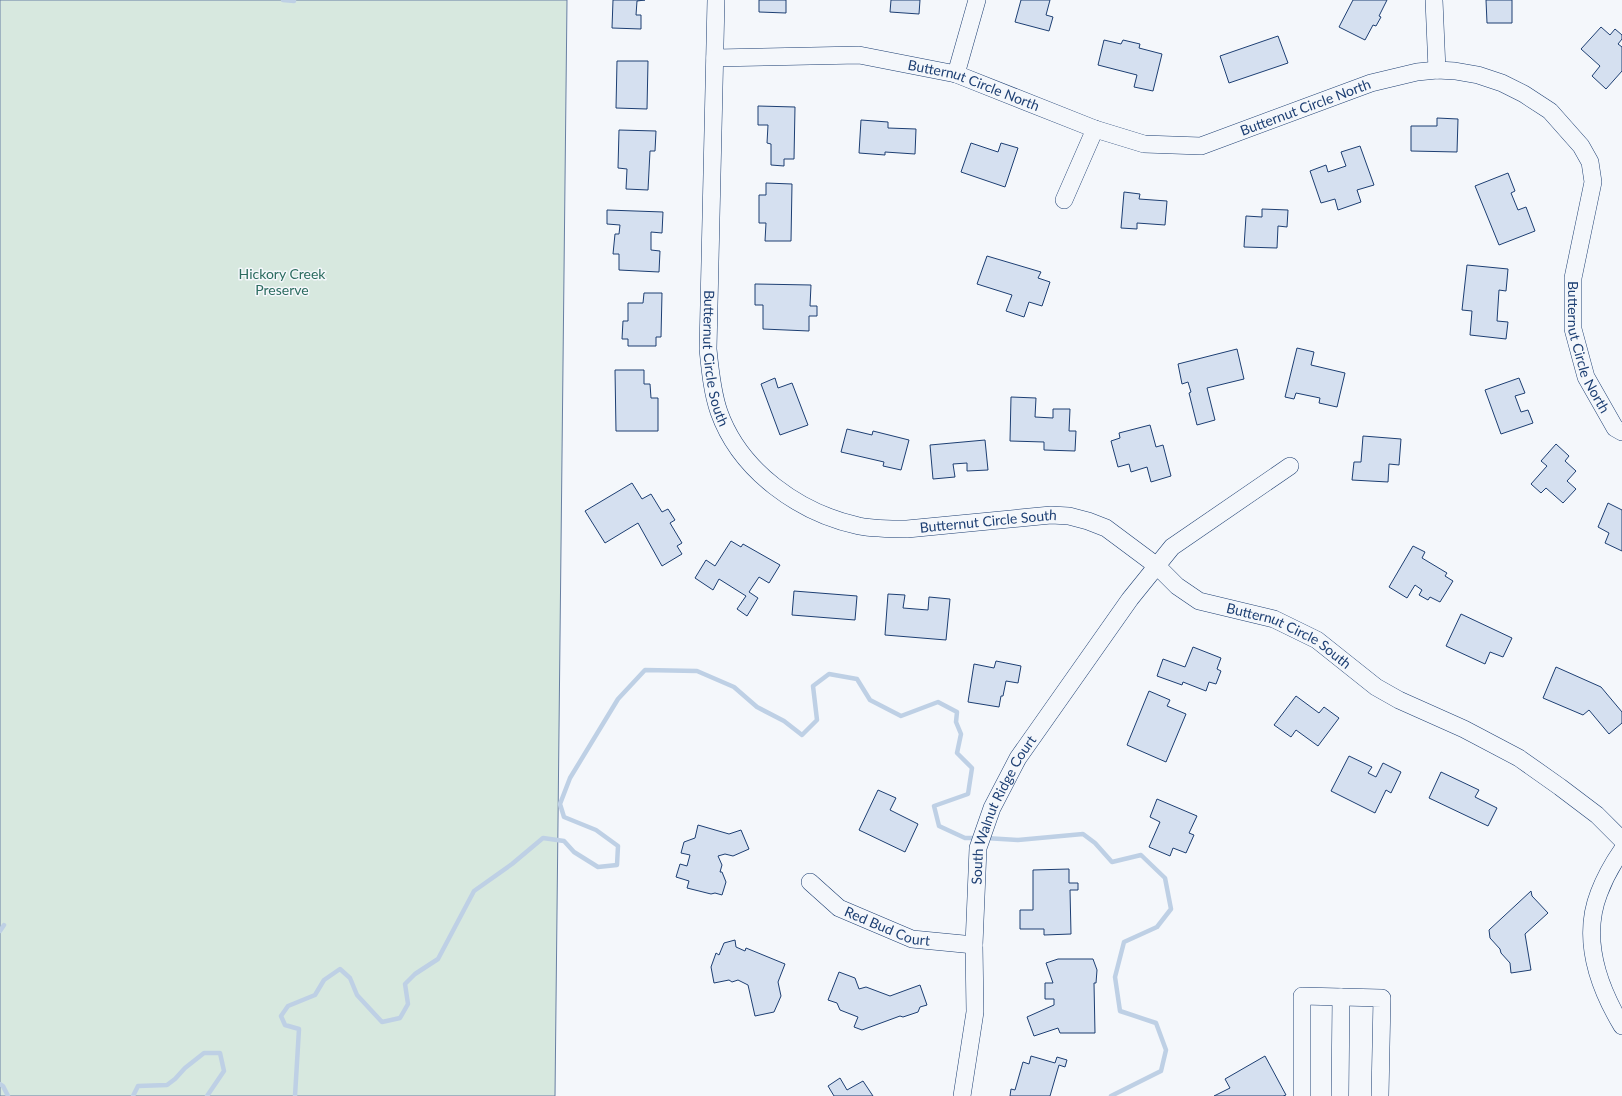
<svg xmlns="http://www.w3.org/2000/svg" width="1622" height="1096" font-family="Lato,sans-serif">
<rect width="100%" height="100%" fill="#f4f7fb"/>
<path fill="#d7e8df" stroke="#687fa3" d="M0,0H567L555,1096H0Z"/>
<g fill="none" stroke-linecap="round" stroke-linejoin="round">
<path stroke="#bed0e5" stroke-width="4.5" d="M283,0L294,1
M985,838L1018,840L1083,834L1095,843L1112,862L1141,855L1165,878L1171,909L1157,927L1124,942L1115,977L1120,1011L1156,1023L1166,1050L1161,1071L1111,1096
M0,931L4,925
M0,1084L3,1086L8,1096
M133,1096L138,1086L167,1085L175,1079L185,1068L204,1053H220L224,1071L207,1096
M295,1096L299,1029L285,1025L281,1016L288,1006L315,995L324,980L340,969L350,978L357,995L382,1022L400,1018L408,1004L405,984L415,974L438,959L474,891L512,864L543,838L564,841L574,852L598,867L617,865L618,846L596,830L564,817L560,804L570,778L618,699L645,670L697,671L734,687L757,707L784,721L802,735L817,720L813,686L829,674L857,679L870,700L901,716L938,702L957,712L956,722L961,734L957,753L972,768L968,794L934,806L939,826L965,838H978"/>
</g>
<path fill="#d5e0f0" stroke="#1d3f73" d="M613,0H645L637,1L636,15H641V29L612,28Z
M759,0H786V13L759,12Z
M891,0H920L919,14L890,12Z
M1021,0H1050L1046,15L1053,17L1049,31L1015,22Z
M1353,0H1387L1379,16L1381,17L1376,26L1373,25L1365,40L1339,27Z
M1486,0H1512V23H1487Z
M1601,27L1610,35L1615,29L1622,35V39L1618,44L1622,47V71L1606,89L1592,76L1600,66L1581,49Z
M1278,36L1288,63L1229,83L1220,56Z
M1104,40L1121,44L1123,40L1140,44L1139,48L1162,54L1153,91L1134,87L1137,75L1098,65Z
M617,61H648L647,109L616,108Z
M758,106L795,107L794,159H784V166L771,165V144L767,143L768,125H758Z
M1437,118L1458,119L1457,152L1411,151V126H1437Z
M861,120L888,122V128L916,129L915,154L885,152V155L859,153Z
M619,130L656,131L655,151H650L648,190L626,189L627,169L618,168Z
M971,143L998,152L1001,143L1018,148L1005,187L961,172Z
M1360,146L1374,185L1357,190L1361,202L1338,210L1335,199L1321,203L1310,171L1326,165L1328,172L1346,166L1341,152Z
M1508,173L1515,191L1511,193L1518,210L1526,207L1535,231L1499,245L1475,186Z
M766,183L792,184L791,241H765L766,223H759V195H766Z
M1124,192L1140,194L1139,199L1167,201L1165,225L1137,223V229L1121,228Z
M1262,209L1288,210L1287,227L1278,226L1277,248L1244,247L1246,216L1262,217Z
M607,210L663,212L662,233L651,232V250L660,251L659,272L619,270V254H613L615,234H619L620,225L607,224Z
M987,256L1041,272L1038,278L1050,282L1042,306L1029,302L1024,317L1006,311L1012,295L977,284Z
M1467,265L1508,269L1506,291L1499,290L1497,321L1508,322L1506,339L1470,335L1472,311L1462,310Z
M755,284L811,285L810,306H817V316H809V331L763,329V305H755Z
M644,293H662L661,337H656V346H628V339H622L623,321H628V303H643Z
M1297,348L1314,352L1311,365L1345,373L1337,407L1319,403L1320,398L1296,393L1294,399L1285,397Z
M1237,349L1244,379L1207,388L1215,420L1197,425L1189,393L1191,392L1188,382L1182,384L1178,364Z
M615,370H644V384H650L651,398H658V431H616Z
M775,378L778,388L792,383L808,425L780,435L761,384Z
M1519,378L1525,393L1515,396L1521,412L1528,410L1533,423L1501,434L1485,390Z
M1011,397L1036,398L1035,417L1053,418V409H1070L1069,431H1076L1075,451L1044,450V442L1010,441Z
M1150,425L1156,447L1163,445L1171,476L1151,482L1147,467L1131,472L1129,464L1118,467L1111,441L1120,438L1119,433Z
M847,429L872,435L873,431L909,440L901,470L883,466L884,462L841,452Z
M1363,436L1401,439L1399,465L1389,464L1388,482L1352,480L1354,462H1361Z
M985,440L988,470L967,471V463L953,464L955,477L933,479L930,445Z
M1556,444L1569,456L1565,461L1576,471L1567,481L1576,489L1563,503L1546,488L1541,493L1531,484L1547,466L1541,461Z
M632,483L642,499L651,494L662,512L668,509L675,520L670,523L682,543L677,546L682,554L662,566L638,523L605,543L585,511Z
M1608,503L1622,510V551L1605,543L1609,533L1598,527Z
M731,541L741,547L743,544L780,565L769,583L759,577L749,592L758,598L747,616L737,609L746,596L719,579L713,590L695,578L706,560L715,566Z
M1413,546L1425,552L1422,558L1447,573L1445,576L1453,581L1440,602L1430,597L1428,600L1419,595L1422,590L1415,585L1407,598L1389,587Z
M794,591L857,596L855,620L792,615Z
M888,594L905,595L903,608L928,610L929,597L950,599L946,640L885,635Z
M1461,614L1512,638L1503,657L1490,652L1485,664L1446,646Z
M1193,647L1221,658L1217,669L1221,671L1216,684L1209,682L1206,691L1183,682L1182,685L1157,676L1163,659L1185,667Z
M996,661L1021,666L1018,683L1006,681L1003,696H1001L999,707L968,702L974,664L994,668Z
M1556,667L1601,687L1622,712V723L1609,734L1589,710L1583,715L1543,698Z
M1149,691L1170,700L1167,706L1186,714L1166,762L1127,745Z
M1296,696L1319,713L1324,707L1339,718L1318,746L1296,730L1291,737L1274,725Z
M1349,756L1372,767L1368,773L1376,777L1383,763L1401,772L1391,793L1386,790L1375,813L1331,791Z
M1441,772L1479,790L1475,797L1497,808L1488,826L1429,798Z
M878,790L896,798L890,810L918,824L905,852L859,830Z
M1157,799L1197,816L1189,833L1194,835L1186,853L1173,848L1170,856L1149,847L1160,822L1150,817Z
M698,825L729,834L741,830L749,849L733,856L725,854L718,856L722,865L720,872H722L726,882L722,895L715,893L711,894L687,888L689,881L676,877L680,864L687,866L690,855L681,853L684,842L695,838Z
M1069,869V883H1078V890H1070L1071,934L1044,935V929H1020V910H1033V870Z
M1531,891L1532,896L1548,913L1525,934L1531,970L1511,973L1510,963L1501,953L1500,949L1490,938L1489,930Z
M735,940L736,947L745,951L746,948L785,964L778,982L781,996L774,1012L755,1016L748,985L738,980L732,982L729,980L714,983L711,967L716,953L719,955L724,943Z
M1058,959H1093L1097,970L1096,983H1094L1095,1033H1060L1058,1028L1034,1036L1027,1017L1054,1005V999H1045V983H1053L1046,963Z
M839,972L855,978L859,989L866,987L890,996L920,985L927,1005L920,1007L918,1012L903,1017L900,1016L862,1030L854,1027L858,1017L840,1010L837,1003L828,1000Z
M1031,1056L1055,1063L1057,1057L1067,1060L1065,1067L1059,1065L1050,1096H1010L1011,1089L1015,1090L1023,1062L1029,1064Z
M1265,1056L1286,1095L1283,1096H1214L1230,1088L1225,1079Z
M840,1078L847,1090L863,1081L873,1096H834L828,1086Z"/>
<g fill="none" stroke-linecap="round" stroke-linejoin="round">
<g stroke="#1d3f73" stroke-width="18">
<g id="minor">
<path id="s1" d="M716,0L708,349C710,369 712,392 719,412C740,471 799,513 859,526C875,529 891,529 907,529L1051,515L1069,516L1088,521L1106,528L1157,566L1177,586L1199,601L1274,619L1317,640L1376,687L1399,700L1464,729L1519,758L1560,787L1597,815L1622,840"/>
<path d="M1434,0L1437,70"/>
<path id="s2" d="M715,58L859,55L956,74L1095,129L1144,144L1201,146L1371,83L1417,72L1437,70L1455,71L1478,75L1502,83L1524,94L1550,111L1581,146L1590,162L1593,182L1573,278V329L1586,377L1615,428L1622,432"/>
<path d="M956,74L977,0"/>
<path d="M1064,200L1095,129"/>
<path d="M1622,850C1613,863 1605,877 1599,893C1581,939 1598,986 1622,1026"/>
<path id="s3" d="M810,882L839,908L912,939L974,945"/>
<path id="s4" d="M962,1096L975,1012L974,945L978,848L992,808L1018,758L1130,599L1172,547L1290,466"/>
<path d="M1302,1096V996L1382,998L1380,1096"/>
<path d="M1340,1096L1341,997"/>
</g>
</g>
<use href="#minor" stroke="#f4f7fb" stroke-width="17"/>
</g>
<g text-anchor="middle" stroke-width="3" stroke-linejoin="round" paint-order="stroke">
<g font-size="14" fill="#1d3f73" stroke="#f4f7fb">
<text dy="5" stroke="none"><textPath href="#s2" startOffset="263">Butternut Circle North</textPath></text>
<text dy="5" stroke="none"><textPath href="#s2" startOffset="612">Butternut Circle North</textPath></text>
<text dy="5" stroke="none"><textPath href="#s2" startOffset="1127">Butternut Circle North</textPath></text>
<text dy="5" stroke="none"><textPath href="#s1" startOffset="359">Butternut Circle South</textPath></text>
<text dy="5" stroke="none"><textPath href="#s1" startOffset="731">Butternut Circle South</textPath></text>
<text dy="5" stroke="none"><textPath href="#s1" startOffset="1067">Butternut Circle South</textPath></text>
<text dy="5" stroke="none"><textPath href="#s4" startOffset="293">South Walnut Ridge Court</textPath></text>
<text dy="5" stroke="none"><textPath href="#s3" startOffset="91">Red Bud Court</textPath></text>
</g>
<g font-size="14" fill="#2c6c60" stroke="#f4f7fb">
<text x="282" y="279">Hickory Creek<tspan x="282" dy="16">Preserve</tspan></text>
</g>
</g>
</svg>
